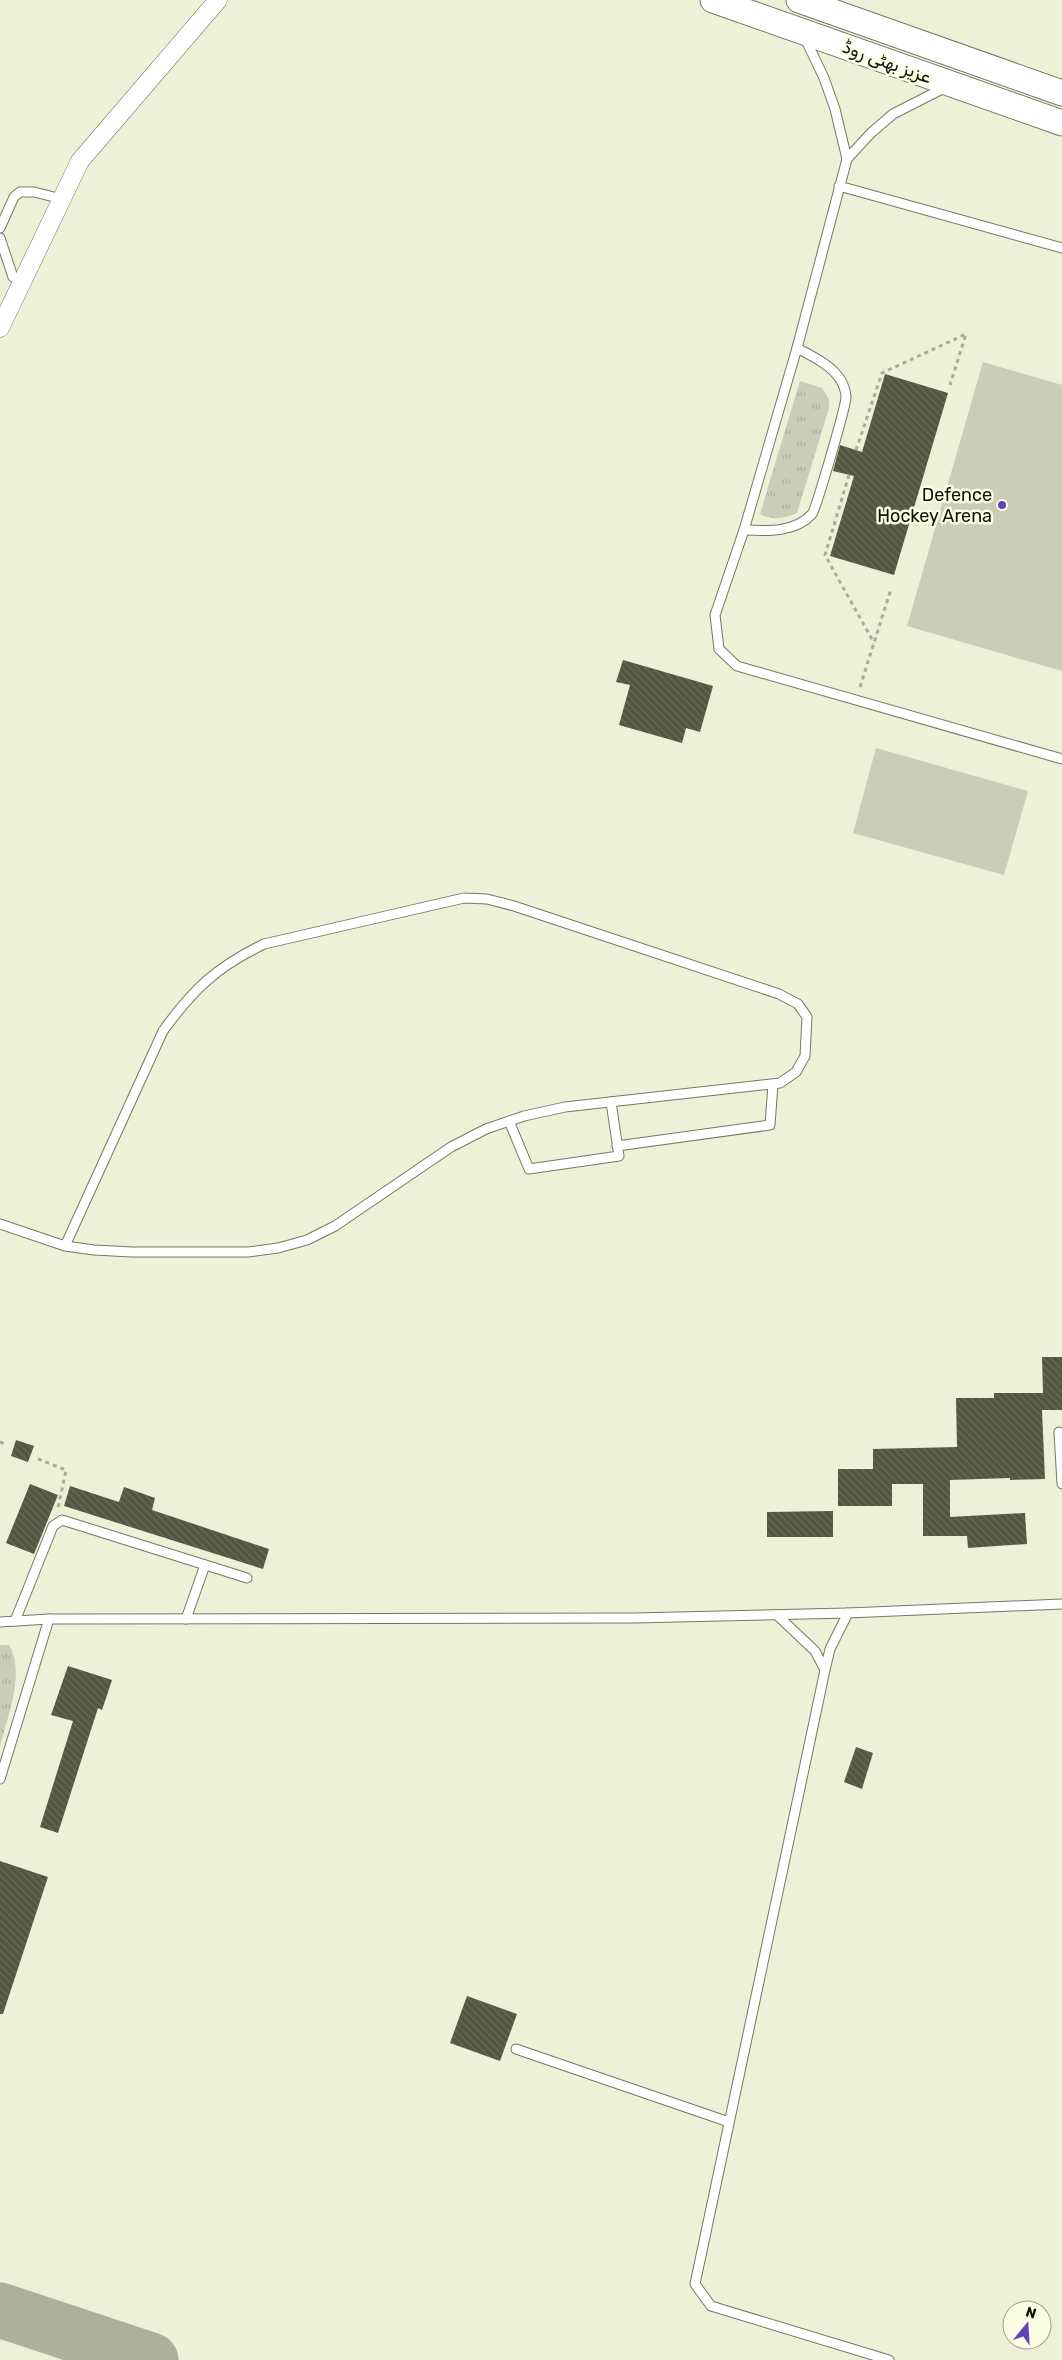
<svg xmlns="http://www.w3.org/2000/svg" width="1062" height="2360" font-family="Rubik,Vazirmatn,sans-serif">
	<defs>
		<pattern id="grass-tufts" width="24" height="20" patternUnits="userSpaceOnUse" patternTransform="scale(1.25)"><rect width="24" height="20" fill="#cbcdb8"/><path d="M3 7l-1-3M5 7V3M7 7l1-3M15 17l-1-3M17 17v-4M19 17l1-3" fill="none" stroke="#adaf9d"/></pattern>
		<pattern id="building-back-hatch" width="6" height="6" patternUnits="userSpaceOnUse" patternTransform="scale(1.25)"><rect width="6" height="6" fill="#555641"/><path d="M-1 5l2 2M0 0l6 6M5-1l2 2" fill="none" stroke="#696a58"/></pattern>
	</defs>
	<rect width="100%" height="100%" fill="#eef0d7"/>
	<g fill="url(#grass-tufts)">
		<path d="M800,381L822,388L829,399V408L797,513C786,518 772,521 760,514Z"/>
		<path d="M0,1645H9C26,1673 7,1717 0,1747Z"/>
	</g>
	<g fill="#cbcdb8">
		<path d="M983,362L1062,385V671L907,626Z"/>
		<path d="M876,748L1028,791L1004,875L853,833Z"/>
	</g>
	<g fill="none" stroke-linecap="round" stroke-linejoin="round">
		<path stroke="#aeb09c" stroke-width="55" d="M0,2310L151,2360"/>
	</g>
	<g fill="url(#building-back-hatch)">
		<path d="M885,374L948,393L894,575L830,556L854,476L833,471L840,445L862,452Z"/>
		<path d="M623,660L713,686L700,732L686,728L682,743L619,725L630,685L616,682Z"/>
		<path d="M1042,1357H1062V1410H1042L1045,1479L1010,1480V1478L950,1480V1517L1025,1513L1027,1544L968,1548L967,1536H923V1484H892V1506H838V1469H873V1449L957,1447L956,1398H994V1393H1043Z"/>
		<path d="M16,1440L34,1446L28,1462L11,1456Z"/>
		<path d="M30,1484L58,1495L34,1554L6,1543Z"/>
		<path d="M70,1486L119,1502L124,1487L155,1498L152,1510L269,1549L263,1569L64,1506Z"/>
		<path d="M833,1511V1537H767V1512Z"/>
		<path d="M68,1666L112,1680L102,1710L98,1708L58,1833L40,1827L73,1721L51,1715Z"/>
		<path d="M856,1747L873,1753L862,1789L844,1782Z"/>
		<path d="M0,1861L48,1877L3,2014H0Z"/>
		<path d="M467,1996L517,2014L500,2061L450,2043Z"/>
	</g>
	<g fill="none" stroke-linecap="round" stroke-linejoin="round">
		<g stroke="#777863" stroke-width="11">
			<g id="lane">
				<path d="M804,36L824,78L835,109L847,159L871,133L893,114L946,87"/>
				<path d="M847,159L797,348L744,530L715,615L719,649L737,666L1062,759"/>
				<path d="M839,186L1062,248"/>
				<path d="M0,228L14,197L20,192H34L62,199"/>
				<path d="M0,238L13,277L22,282"/>
				<path d="M744,530C766,531 795,533 812,514C816,509 846,406 846,397C846,392 843,383 840,379C831,365 812,356 797,348"/>
				<path d="M509,1121L529,1169L619,1156L611,1102"/>
				<path d="M617,1146L770,1125L773,1084"/>
				<path d="M0,1224L65,1246L94,1250L132,1252H248L278,1248L307,1240L335,1226L451,1147L486,1129L524,1116L565,1107L780,1083L796,1072L805,1056L807,1017L798,1004L779,994L514,906L487,899L464,898L264,944C217,967 194,988 163,1031L65,1246"/>
				<path d="M1059,1432L1062,1484"/>
				<path d="M848,1613L830,1649L825,1670L695,2284L711,2306L889,2360"/>
				<path d="M777,1615L815,1651L825,1670"/>
				<path d="M186,1619L205,1565"/>
				<path d="M15,1621L53,1526L62,1520L247,1578"/>
				<path d="M0,1622L49,1619L634,1618L848,1613L1062,1604"/>
				<path d="M0,1779L49,1619"/>
				<path d="M516,2049L729,2122"/>
			</g>
		</g>
		<g stroke="#777863" stroke-width="19">
			<path id="street" d="M0,328L80,161L218,0"/>
		</g>
		<g stroke="#777863" stroke-width="27">
			<g id="secondary">
				<path d="M713,0L1062,123"/>
				<path d="M799,0L1062,93"/>
			</g>
		</g>
		<g stroke="#aaac98" stroke-width="3" stroke-dasharray="4 4" stroke-linecap="butt">
			<path d="M856,450L882,373L966,334L950,385"/>
			<path d="M849,475L825,555L874,643"/>
			<path d="M860,687L891,589"/>
			<path d="M0,1442L7,1445"/>
			<path d="M38,1459L66,1470L58,1508"/>
		</g>
		<use href="#lane" stroke="#fff" stroke-width="9"/>
		<use href="#street" stroke="#fff" stroke-width="18"/>
		<use href="#secondary" stroke="#fff" stroke-width="25"/>
	</g>
	<circle fill="#6343bb" stroke="#fbfde5" stroke-width="2" cx="1002" cy="505" r="5"/>
	<g text-anchor="middle" dominant-baseline="central" stroke-width="5" stroke-linejoin="round" paint-order="stroke">
		<g font-size="18" fill="#101108" stroke="#fbfde5">
			<text transform="translate(887 62) rotate(20)">عزیز بھٹی روڈ</text>
		</g>
		<g font-size="18" fill="#101108" stroke="#fbfde5" text-anchor="end">
			<text x="992" y="495">Defence<tspan x="992" dy="21">Hockey Arena</tspan></text>
		</g>
	</g>
	<g transform="translate(1027 2325) rotate(18)"><circle r="24" fill="#fbfde5" stroke="#9d9f8d"/>
	<path d="M0-4L9 19L0 12L-9 19Z" fill="#6343bb"/>
	<text y="-8" font-size="14" font-weight="bold" text-anchor="middle" fill="#101108">N</text>
	</g>
</svg>
